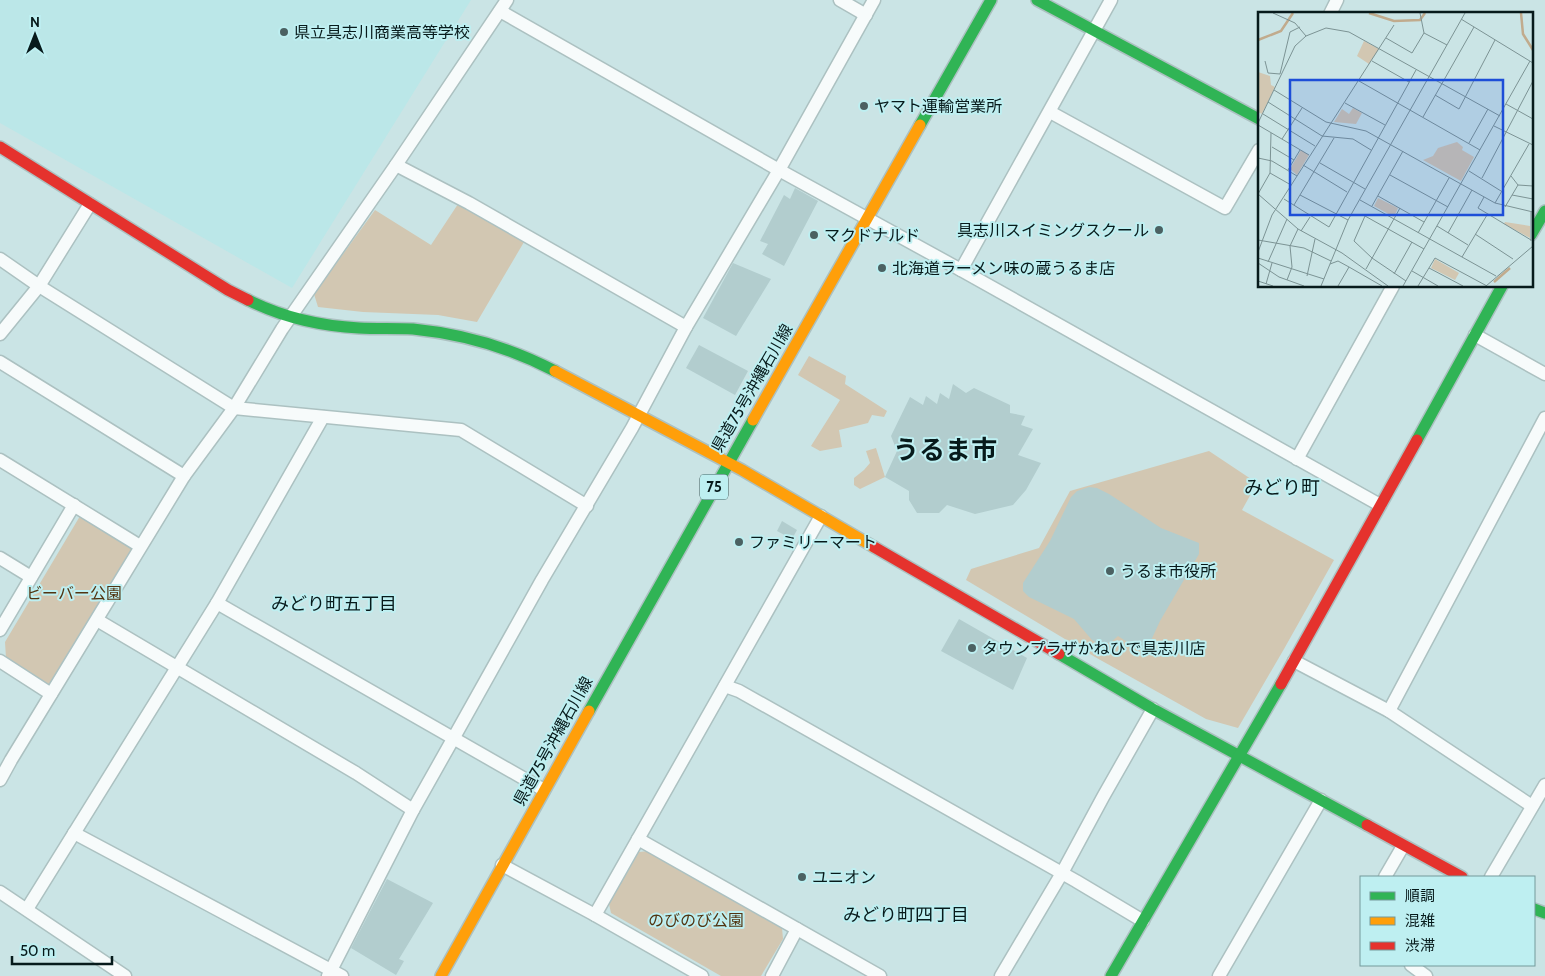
<svg xmlns="http://www.w3.org/2000/svg" width="1545" height="976" font-family="Cabin,'Noto Sans JP',sans-serif">
	<rect width="100%" height="100%" fill="#cae4e5"/>
	<path fill="#bbe7e8" d="M0,0H471L292,288L0,123Z"/>
	<g fill="#d2c7b2">
		<path d="M458,204L524,242L477,322L438,315L363,312L318,307L314,294L375,210L431,245Z"/>
		<path d="M809,356L846,376L845,384L887,411L884,417L872,415L868,423L839,430L842,447L820,451L811,446L840,400L798,375Z"/>
		<path d="M876,448L885,477L860,489L854,485V478L864,470L870,463L866,451Z"/>
		<path d="M1209,451L1257,483L1242,510L1334,560L1284,649L1238,728L1206,719L1095,657L966,580L971,569L1039,548L1070,491Z"/>
		<path d="M83,511L140,546L55,688L6,658L5,642Z"/>
		<path d="M649,851L782,928L783,939L761,976H721L611,913L609,904L639,852Z"/>
	</g>
	<g fill="#b2cdce">
		<path d="M795,188L818,201L784,266L762,254L768,244L760,241L784,195L790,199Z"/>
		<path d="M733,263L771,279L736,336L703,318Z"/>
		<path d="M699,345L748,371L735,395L686,368Z"/>
		<path d="M953,384L966,393L974,388L1010,405V413L1025,416L1021,425L1033,429L1018,455L1041,463L1026,490L1013,505L975,514L947,505L939,513H917L909,500V491L885,477L897,451L891,436L910,397L923,405L926,396L937,404L940,393L949,399Z"/>
		<path d="M1089,487L1097,488L1109,494L1161,528L1199,543V554L1160,621L1148,647L1142,649L1135,647L1118,636L1111,642L1104,644L1097,643L1092,640L1074,619L1029,597L1023,591V583L1050,541L1071,497L1077,491Z"/>
		<path d="M782,521L797,530L792,539L777,531Z"/>
		<path d="M959,619L1027,658L1013,690L941,651Z"/>
		<path d="M387,879L433,903L399,959L404,961L396,975L351,948Z"/>
	</g>
	<g fill="none" stroke-linecap="round" stroke-linejoin="round">
		<g stroke="#acc1c1" stroke-width="15">
			<g id="street">
				<path d="M840,0L866,15"/>
				<path d="M500,11L779,170L961,270L1380,505"/>
				<path d="M1330,14L1337,0"/>
				<path d="M1050,112L1225,208L1259,150"/>
				<path d="M396,165L469,203L686,327"/>
				<path d="M0,259L39,286L234,408L461,430L587,506"/>
				<path d="M961,270L1111,0"/>
				<path d="M0,334L39,286L90,204"/>
				<path d="M1475,335L1545,374"/>
				<path d="M0,362L184,476"/>
				<path d="M1297,459L1393,286"/>
				<path d="M0,460L140,546"/>
				<path d="M0,558L31,577"/>
				<path d="M217,603L544,790"/>
				<path d="M97,620L356,773L413,810"/>
				<path d="M0,630L74,505"/>
				<path d="M0,661L51,694"/>
				<path d="M1294,661L1389,711L1532,806"/>
				<path d="M725,686L739,691L1076,881L1143,921"/>
				<path d="M1389,711L1545,418"/>
				<path d="M0,780L11,760L184,476L234,408L282,329L396,165L507,0"/>
				<path d="M74,833L342,976"/>
				<path d="M638,839L880,976"/>
				<path d="M502,865L595,915L702,976"/>
				<path d="M1385,877L1403,846"/>
				<path d="M1491,877L1545,785"/>
				<path d="M0,892L125,976"/>
				<path d="M27,909L217,603L323,417"/>
				<path d="M595,915L821,516"/>
				<path d="M1411,965L1426,976"/>
				<path d="M328,976L413,810L453,739L542,580L632,428L686,327L779,170L874,0"/>
				<path d="M772,976L797,929"/>
				<path d="M1001,976L1062,873L1103,797L1153,709"/>
				<path d="M1219,976L1321,800"/>
			</g>
		</g>
		<g stroke="#acc1c1" stroke-width="14">
			<g id="fast">
				<path d="M1037,0L1259,119"/>
				<path d="M920,125L991,0"/>
				<path d="M1531,235L1545,211"/>
				<path d="M248,300C282,317 321,326 359,328C377,329 395,328 413,329C464,334 509,347 555,371"/>
				<path d="M1417,440L1502,286"/>
				<path d="M1059,654L1153,709L1367,825"/>
				<path d="M589,711L753,420"/>
				<path d="M1534,909L1545,913"/>
				<path d="M1111,976L1281,684"/>
			</g>
		</g>
		<g stroke="#acc1c1" stroke-width="14">
			<g id="slow">
				<path d="M555,371L742,470L874,547"/>
				<path d="M753,420L920,125"/>
				<path d="M441,976L589,711"/>
			</g>
		</g>
		<g stroke="#acc1c1" stroke-width="14">
			<g id="jam">
				<path d="M0,147L228,290L248,300"/>
				<path d="M874,547L1059,654"/>
				<path d="M1281,684L1417,440"/>
				<path d="M1367,825L1462,877"/>
			</g>
		</g>
		<use href="#street" stroke="#f7fbfb" stroke-width="12"/>
		<use href="#fast" stroke="#30b455" stroke-width="11"/>
		<use href="#slow" stroke="#ff9f0a" stroke-width="11"/>
		<use href="#jam" stroke="#e5322d" stroke-width="11"/>
	</g>
	<g fill="#4b6162" stroke="#beeff1" stroke-width="2">
		<circle cx="284" cy="32" r="5"/>
		<circle cx="864" cy="106" r="5"/>
		<circle cx="1159" cy="230" r="5"/>
		<circle cx="814" cy="235" r="5"/>
		<circle cx="882" cy="268" r="5"/>
		<circle cx="739" cy="542" r="5"/>
		<circle cx="1110" cy="571" r="5"/>
		<circle cx="972" cy="648" r="5"/>
		<circle cx="802" cy="877" r="5"/>
	</g>
	<g text-anchor="middle" dominant-baseline="central" stroke-width="4" stroke-linejoin="round" paint-order="stroke">
		<rect fill="#beeff1" stroke="#3e5a5b" stroke-width="1" x="700" y="474.5" width="28" height="25" rx="4"/>
		<g font-size="15" font-weight="bold" fill="#071a1b">
			<text x="714" y="487">75</text>
		</g>
		<g font-size="16" fill="#071a1b" stroke="#beeff1" text-anchor="start">
			<text x="294" y="32">県立具志川商業高等学校</text>
			<text x="874" y="106">ヤマト運輸営業所</text>
			<text x="1149" y="230" text-anchor="end">具志川スイミングスクール</text>
			<text x="824" y="235">マクドナルド</text>
			<text x="892" y="268">北海道ラーメン味の蔵うるま店</text>
			<text x="749" y="542">ファミリーマート</text>
			<text x="1120" y="571">うるま市役所</text>
			<text x="982" y="648">タウンプラザかねひで具志川店</text>
			<text x="812" y="877">ユニオン</text>
		</g>
		<g font-size="16" fill="#071a1b" stroke="#beeff1">
			<text transform="translate(752 388) rotate(-60)">県道75号沖縄石川線</text>
			<text transform="translate(553 741) rotate(-61)">県道75号沖縄石川線</text>
		</g>
		<g font-size="16" fill="#523411" stroke="#beeff1">
			<text x="74" y="593">ビーバー公園</text>
			<text x="696" y="920">のびのび公園</text>
		</g>
		<g font-size="18" fill="#071a1b" stroke="#beeff1">
			<text x="334" y="604">みどり町五丁目</text>
			<text x="906" y="915">みどり町四丁目</text>
		</g>
		<g font-size="19" fill="#071a1b" stroke="#beeff1">
			<text x="1282" y="487">みどり町</text>
		</g>
		<g font-size="26" font-weight="bold" fill="#071a1b" stroke="#beeff1">
			<text x="945" y="450">うるま市</text>
		</g>
	</g>
	<g transform="translate(1258 12)">
		<rect width="275" height="275" fill="#cae4e5"/>
		<path d="M106,29L121,37L111,52L99,44ZM0,57V60L12,64L13,73L17,75L4,102L0,100ZM95,96L104,101L98,112L76,110L84,97L91,102ZM199,130L205,135L204,138L216,145L203,169L165,148L175,144L180,136ZM43,138L51,143L39,163L32,157ZM120,186L140,196L136,205L116,194ZM247,210L272,214V226L246,212ZM177,247L201,261L197,268L173,256Z" fill="#d2c7b2"/>
		<path fill="none" stroke="#c1ab8d" stroke-width="2.5" d="M111,1L136,9L162,8L167,1M263,1L265,22L275,38M0,28L23,19L35,1M236,270L252,256"/>
		<path fill="none" stroke="#7c9394" stroke-width="1" d="M15,1L37,11L48,24M203,7L275,51M166,21L189,33M128,26L154,41L166,21L162,1M7,49L10,61L22,62M114,49L151,70M22,62L32,20L42,15M101,69L222,138M16,78L68,110L108,119L237,191L275,200M177,83L201,97L237,28M10,90L64,124L95,127L113,138M87,91L127,113M248,92L275,107M5,102L57,134M165,105L216,15M0,111L37,34L48,24L68,16L91,20L242,104M0,113L51,143M236,114L275,133M24,127L44,96M211,131L230,97M14,135L36,148M0,146L14,149L39,164M62,151L107,177M45,153L89,180M30,158L42,138M211,159L243,179M12,161L33,173M132,163L190,195M253,164L260,173L275,174M224,166L275,69M0,182L12,161L13,121M0,182L40,217L84,241L130,274M42,183L90,208M254,183L275,187M120,184L166,210M226,185L220,196L273,228M26,187L71,215L158,58M102,188L238,264M237,191L271,132M36,193L76,126M114,194L145,139M247,195L260,173M273,200V229M179,214L210,233M43,219L52,205M160,221L191,166M190,221L214,178M217,222L255,247M0,228L46,236L73,249M0,240L14,203L136,13M204,245L229,203M0,246L66,267M10,250L29,207M0,251L21,265L46,274M72,252L80,249L91,255M171,256L205,274M108,257L142,196M154,259L180,274M136,262L154,230M49,264L57,227M29,268L34,255L32,234L40,217M0,269L15,274M148,269L114,246L96,229L107,204L166,237M8,272L14,251M63,274L90,208L207,1M80,274L91,255L124,274M145,274L272,49M160,274L177,246L229,274M228,274L275,234"/>
		<path fill="#1d4ed8" fill-opacity="0.15" stroke="#1d4ed8" stroke-width="2.5" d="M32,68H245V203H32Z"/>
		<rect width="275" height="275" fill="none" stroke="#071a1b" stroke-width="2.5"/>
	</g>
	<rect x="1360" y="876" width="175" height="90" fill="#beeff1" stroke="#759a9b"/>
	<rect x="1370" y="892" width="25" height="8" fill="#30b455" stroke="#759a9b"/>
	<text x="1405" y="901" font-size="15" fill="#071a1b">順調</text>
	<rect x="1370" y="917" width="25" height="8" fill="#ff9f0a" stroke="#759a9b"/>
	<text x="1405" y="926" font-size="15" fill="#071a1b">混雑</text>
	<rect x="1370" y="942" width="25" height="8" fill="#e5322d" stroke="#759a9b"/>
	<text x="1405" y="951" font-size="15" fill="#071a1b">渋滞</text>
	<g transform="translate(35 35)" stroke="#beeff1" stroke-width="4" paint-order="stroke">
	<path d="M0-4L9 19L0 12L-9 19Z" fill="#071a1b"/>
	<text y="-8" font-size="14" font-weight="bold" text-anchor="middle" fill="#071a1b">N</text>
	</g>
	<path d="M12 956v8h100v-8" fill="none" stroke="#071a1b" stroke-width="2.5"/>
	<text x="20" y="956" font-size="15" fill="#071a1b" stroke="#beeff1" stroke-width="4" paint-order="stroke">50 m</text>
</svg>
